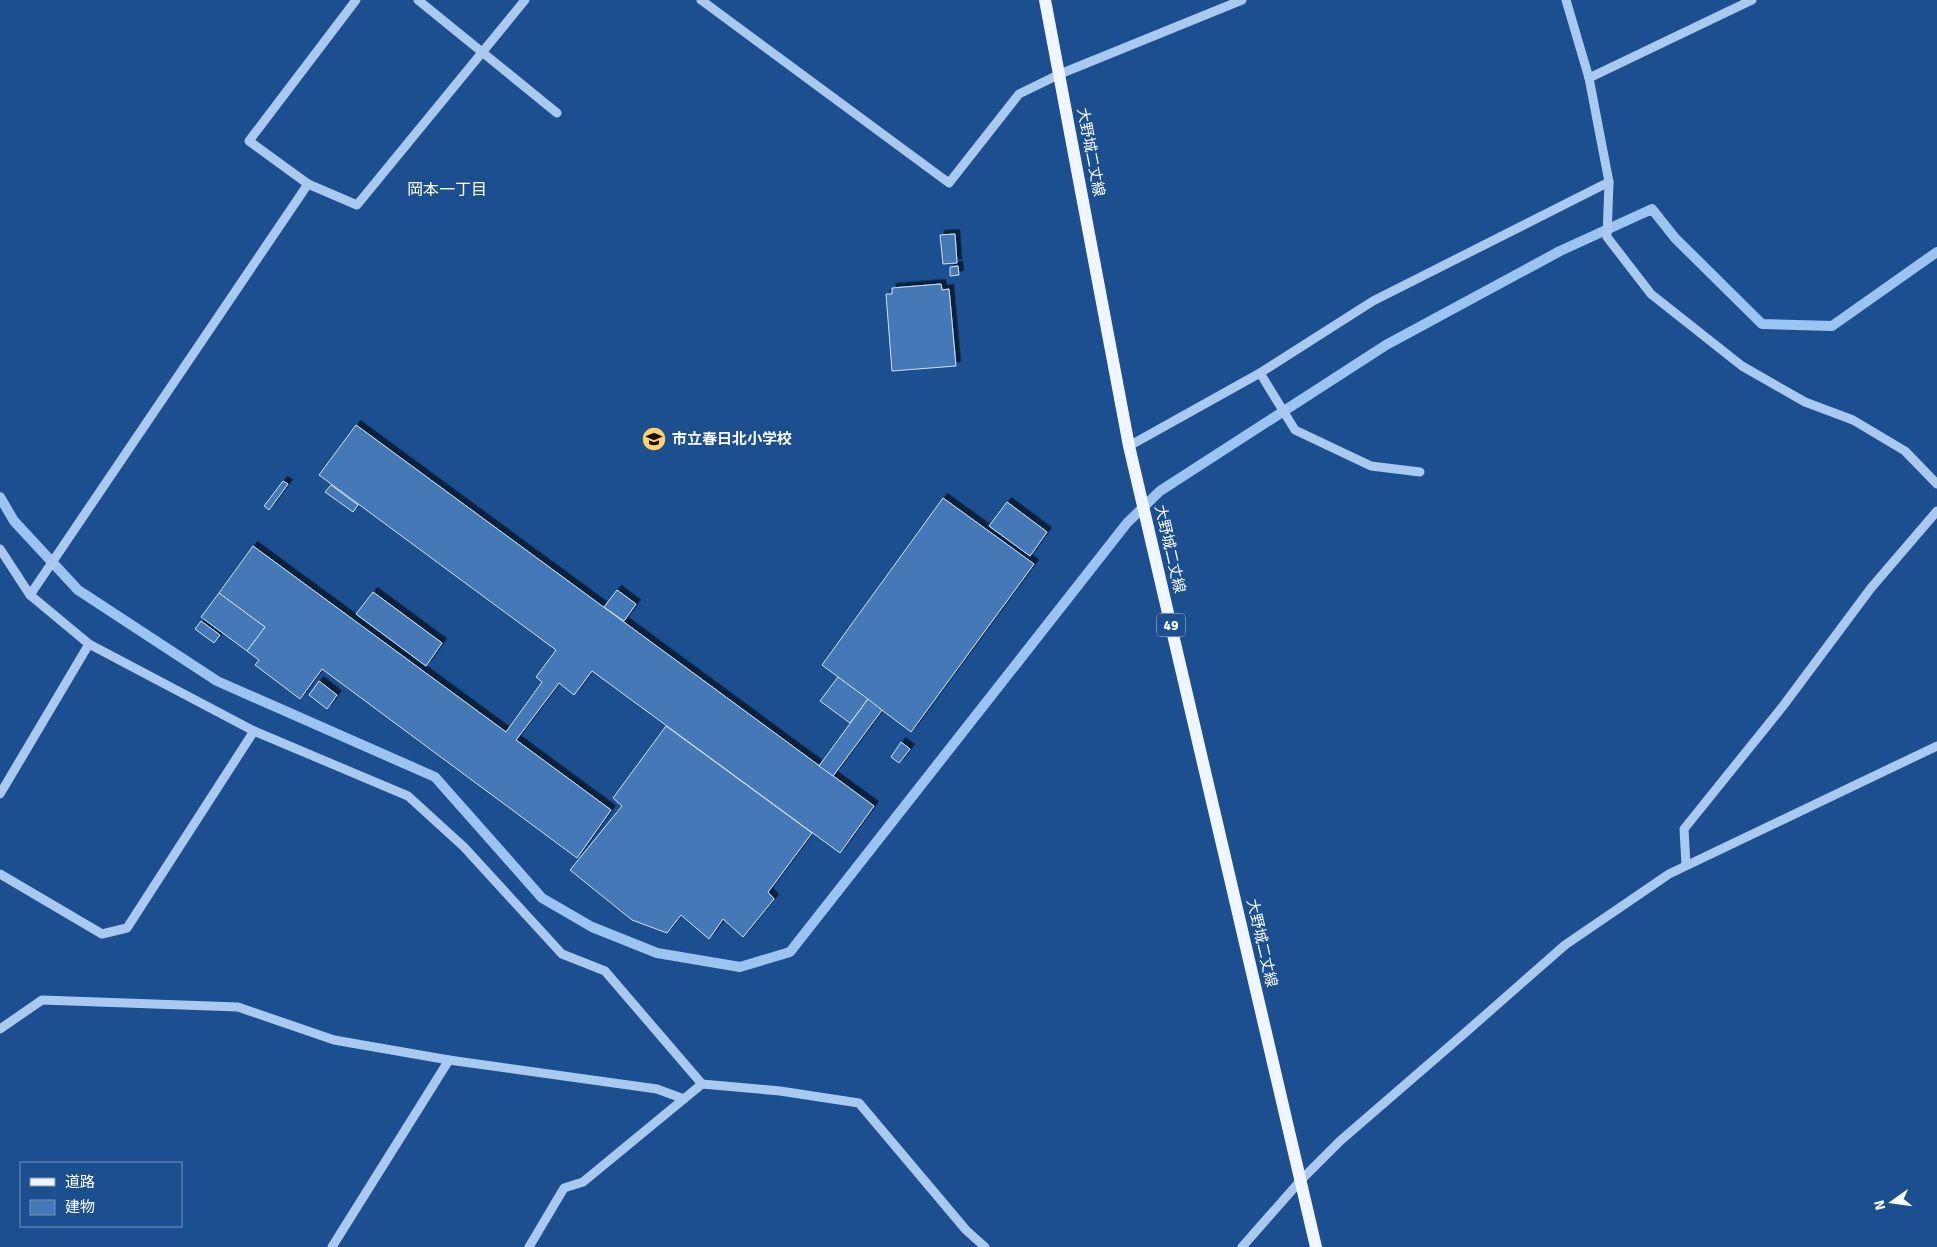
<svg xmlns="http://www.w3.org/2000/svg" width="1937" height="1247" font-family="Signika,'Noto Sans JP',sans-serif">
	<defs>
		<filter id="shadow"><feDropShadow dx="4.5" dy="-4.5" stdDeviation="0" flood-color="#0009"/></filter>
	</defs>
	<rect width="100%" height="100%" fill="#1b4f8f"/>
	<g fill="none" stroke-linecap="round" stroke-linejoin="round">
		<path stroke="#9cc4f0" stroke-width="10" d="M0,497L14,521L78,590L217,681L435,777L542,898L592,927L657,953L740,967L790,952L1127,523L1160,491L1386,345L1560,251L1652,209L1675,238L1762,324L1832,326L1937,252"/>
	</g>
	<g fill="#4478b7" stroke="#cfe3fa" filter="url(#shadow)">
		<path d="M955,234L957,263L943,264L940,235Z"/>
		<path d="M958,266L959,275L950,276V267Z"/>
		<path d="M941,284L942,290L949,289L956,366L892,371L886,294H892V288Z"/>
		<path d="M356,425L874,806L840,853L592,671L574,695L559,683L516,740L611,810L577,858L322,669L300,699L255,665L259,660L247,651L265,627L219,593L253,546L506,732L542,682L536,677L556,650L319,475Z"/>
		<path d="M283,481L288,484L269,510L264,506Z"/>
		<path d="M331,485L358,505L353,512L325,492Z"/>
		<path d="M943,498L1034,564L911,732L822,665Z"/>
		<path d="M1007,502L1047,532L1030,556L989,526Z"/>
		<path d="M617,590L636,604L624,621L604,607Z"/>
		<path d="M373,592L442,643L426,666L356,614Z"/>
		<path d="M219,593L265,627L247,651L201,617Z"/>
		<path d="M201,621L220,635L214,643L195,629Z"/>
		<path d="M838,677L868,699L850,723L820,701Z"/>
		<path d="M319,681L337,695L327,709L309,695Z"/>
		<path d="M868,699L882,710L833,776L819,766Z"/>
		<path d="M666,726L812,833L768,892L774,899L743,937L723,919L709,939L681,915L667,933L632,920L570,870L622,806L613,798Z"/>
		<path d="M901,742L910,749L899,763L891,757Z"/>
	</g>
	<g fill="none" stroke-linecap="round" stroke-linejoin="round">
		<g stroke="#a9c9ee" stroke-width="9">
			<path d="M418,0L557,113"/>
			<path d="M701,0L949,183L1019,94L1060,74L1242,0"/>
			<path d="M1566,0L1589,78L1609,182L1607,237L1651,294L1742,366L1805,402L1853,420L1905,451L1937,484"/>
			<path d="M1589,78L1752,0"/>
			<path d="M308,184L357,205L525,0"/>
			<path d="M1260,373L1295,430L1371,466L1420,472"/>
			<path d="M1129,446L1260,373L1373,301L1609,182"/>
			<path d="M0,549L30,595L89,644L254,731L408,796L464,847L562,954L605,971L702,1084L780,1091L859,1103L966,1230L985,1247"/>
			<path d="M30,595L308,184L249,141L356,0"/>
			<path d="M0,794L89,644"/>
			<path d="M1686,865L1684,829L1783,706L1871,588L1937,511"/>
			<path d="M0,874L102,934L127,928L254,731"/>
			<path d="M0,1029L42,1000L238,1007L334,1040L449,1060L657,1089L684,1099"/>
			<path d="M332,1247L449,1060"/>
			<path d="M529,1247L564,1188L583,1182L702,1084"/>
			<path d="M1242,1247L1301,1180L1340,1141L1466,1032L1565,945L1669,874L1937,746"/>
		</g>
		<path stroke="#f0f6ff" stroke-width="12" d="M1045,0L1129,446L1316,1247"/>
	</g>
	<defs>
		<g id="school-disc" transform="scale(1.25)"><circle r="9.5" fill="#ffd166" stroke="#1b4f8f"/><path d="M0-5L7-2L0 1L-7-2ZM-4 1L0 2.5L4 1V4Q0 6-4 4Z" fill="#111"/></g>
	</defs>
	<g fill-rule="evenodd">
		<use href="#school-disc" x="654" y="439"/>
	</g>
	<g text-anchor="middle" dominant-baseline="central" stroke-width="5" stroke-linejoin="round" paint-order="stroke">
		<rect fill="#1b4f8f" stroke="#bbcadd" stroke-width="1" x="1157" y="613.5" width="28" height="23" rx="4"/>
		<g font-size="14" font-weight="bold" fill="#fff">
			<text x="1171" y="625">49</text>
		</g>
		<g font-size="15" fill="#fff" stroke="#1b4f8f">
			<text transform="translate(1091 152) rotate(79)">大野城二丈線</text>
			<text transform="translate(1170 549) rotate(77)">大野城二丈線</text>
			<text transform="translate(1262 943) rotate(77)">大野城二丈線</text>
		</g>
		<g font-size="15" font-weight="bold" fill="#fff" stroke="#1b4f8f" text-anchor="start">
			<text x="672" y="439">市立春日北小学校</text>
		</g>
		<g font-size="16" fill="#fff" stroke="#1b4f8f">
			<text x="447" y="190">岡本一丁目</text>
		</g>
	</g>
	<rect x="20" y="1162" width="162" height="65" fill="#1b4f8f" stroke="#7695bc"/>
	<rect x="30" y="1178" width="25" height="8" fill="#f0f6ff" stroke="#7695bc"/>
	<text x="65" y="1187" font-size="15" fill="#ffffff">道路</text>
	<rect x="30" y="1200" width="25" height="15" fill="#4478b7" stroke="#7695bc"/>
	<text x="65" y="1212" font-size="15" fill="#ffffff">建物</text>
	<g transform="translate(1892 1202) rotate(256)" stroke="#1b4f8f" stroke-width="4" paint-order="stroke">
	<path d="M0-4L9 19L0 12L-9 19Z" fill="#ffffff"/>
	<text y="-8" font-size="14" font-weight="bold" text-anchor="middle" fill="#ffffff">N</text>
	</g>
</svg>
